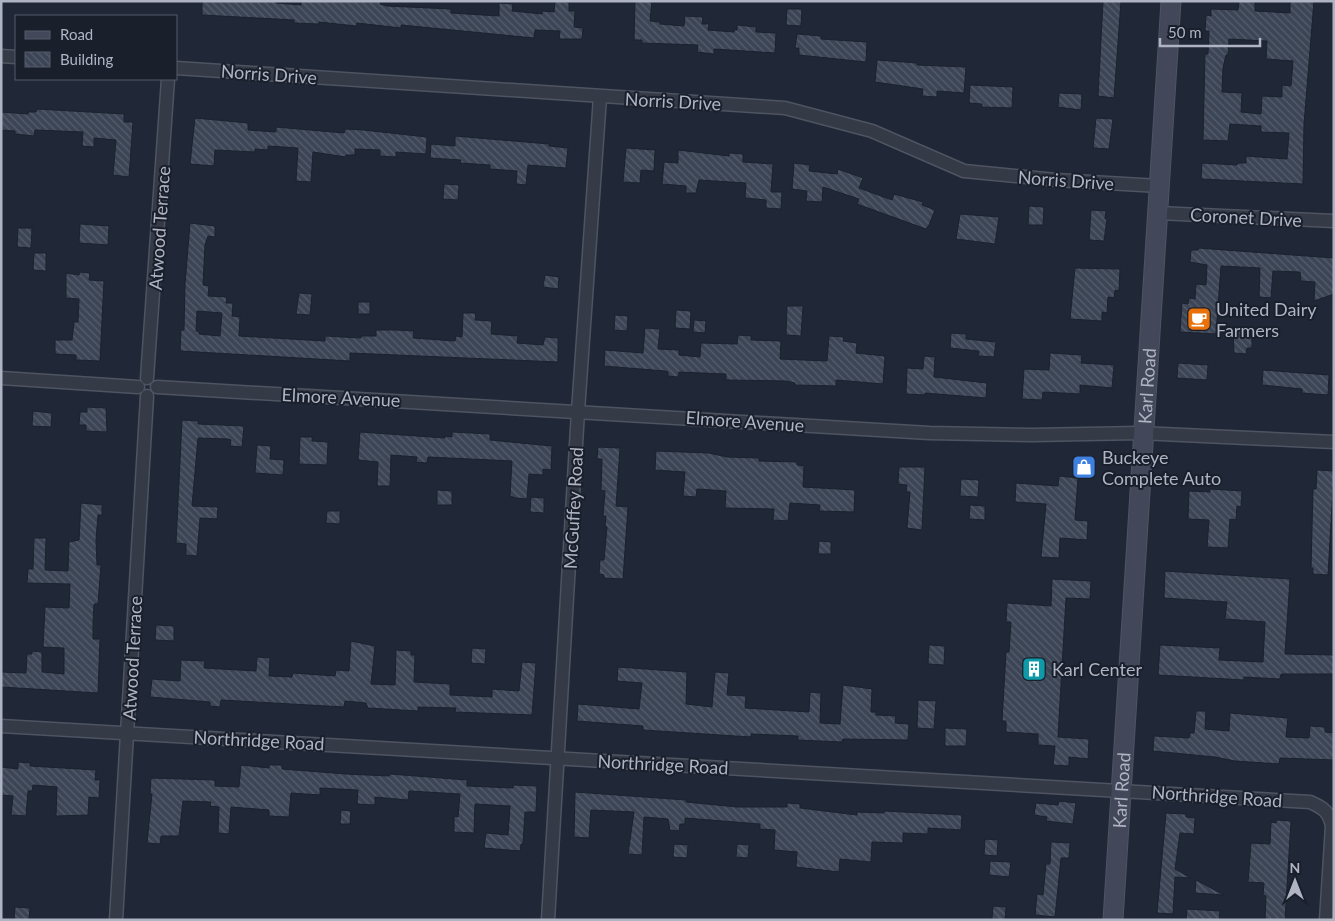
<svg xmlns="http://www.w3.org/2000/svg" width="1335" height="921" font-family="Lato,sans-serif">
	<defs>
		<pattern id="building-back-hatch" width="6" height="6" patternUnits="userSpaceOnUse" patternTransform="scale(1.25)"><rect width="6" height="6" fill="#3c4556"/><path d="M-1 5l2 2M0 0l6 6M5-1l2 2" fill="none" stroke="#565d6d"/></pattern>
	</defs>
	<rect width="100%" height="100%" fill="#202736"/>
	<g fill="url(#building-back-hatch)" stroke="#1b212d" fill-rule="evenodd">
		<path d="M202,1H277L276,3L301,5V1H381L380,4L387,6L451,9V13L499,16V3L513,4L512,11L542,14V11L554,12L555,1L569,2V11H575L574,27L583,28L582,39H559L560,31L535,30L534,38L401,25V28L357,23L356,26L319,22V24L294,23V20L202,15Z"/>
		<path d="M635,1H652L650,21L660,22V24L684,26L685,16L703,17L702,24H709L708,30L734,32V30H737V25L756,27V32L776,33L775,53L714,49V54L697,52L698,45L642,43V40H634Z"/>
		<path d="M1103,1H1121L1114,98L1098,96Z"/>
		<path d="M1239,1H1255V11L1290,13V1H1314L1304,124L1303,184L1201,179L1202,163L1237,165L1238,163H1246V156L1287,159L1289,133L1261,132V126L1230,124L1228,141L1203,140L1205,54H1208L1209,31H1205L1206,15L1211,16V9L1238,10ZM1229,39L1267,41L1266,59L1293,61L1291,86L1282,85V97L1262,96L1261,114L1241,112L1242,93L1222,92L1223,68L1226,55H1228Z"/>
		<path d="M787,9H802L801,26L786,25Z"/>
		<path d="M797,34L821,36V39L867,42L866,62L799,55V48H795Z"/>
		<path d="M877,60L917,63V65L966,67L964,93L937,91V97L922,96L923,89L875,82Z"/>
		<path d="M970,85L1013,87L1012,108L982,107V104L969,103Z"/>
		<path d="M1059,93L1082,94L1081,110L1058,107Z"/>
		<path d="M37,109L124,114V122H133L129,177L113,175L116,140L94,138V147L82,146L83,132L35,130L34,136L15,134V131L1,130V112L28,114V112H36Z"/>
		<path d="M195,118L248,123V130L276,132V127L344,133L345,129L363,130L427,137L426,154L396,152V157L380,156V150L355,149V155H346V157L313,152L311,182L296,181L298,148L268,146V150L255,149V152L215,150L214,166L190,164Z"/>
		<path d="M1096,118L1113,119L1109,149L1093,148Z"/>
		<path d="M455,136L549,144V146L568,148L566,168L528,165L526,185L516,184L517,171L490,169V165L460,163L461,160L430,158L431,144L455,146Z"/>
		<path d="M626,148L655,150L654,171L641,170L640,183L623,182Z"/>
		<path d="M678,150L729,156V153L743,154V162L773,164L771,192H782L781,209L766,208V200L745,198L746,183L699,180L696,193H686V186L662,184L664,162L678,163Z"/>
		<path d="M794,163L810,165L809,171L837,174L838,169L863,178L859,188L892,200L894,194L923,202L922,205L935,210L929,225L926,229L857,204L859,199L823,187L822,202L806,201L807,191L792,189Z"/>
		<path d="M444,184L459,185L458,200L443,199Z"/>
		<path d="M1029,206L1044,207L1043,225H1028Z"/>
		<path d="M1091,210L1106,211L1105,219H1107L1104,241L1089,240Z"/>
		<path d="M960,214L999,217L995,244L956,239Z"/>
		<path d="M190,223L215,226V237L208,236L205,245L203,285L209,286L208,296L227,297L226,303H233L232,316L240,317L239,336L325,341V336L361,338V336H376V330H395L414,331L413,338L455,341L456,336L462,337L463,313H476L475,320L492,321L491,334L518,336L517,343L543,345L545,337L558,338V362L350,353V361L180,351L181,330H184L185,284ZM197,311L222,313L220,336L199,334V332L196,331Z"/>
		<path d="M80,224L109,226L108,245L79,243Z"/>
		<path d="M18,228H32L31,248L17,247Z"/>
		<path d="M1198,248L1334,258V294L1314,301L1315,282L1301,281L1300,272L1273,271L1271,298L1259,297L1260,268L1221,266L1216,334L1180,332L1182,303L1188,304L1189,298L1195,299L1196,284L1206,285L1207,265L1190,262L1191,250H1198Z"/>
		<path d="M34,253H46V271L33,270Z"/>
		<path d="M1075,268L1120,269L1119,291L1115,290L1114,298L1108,297L1107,313L1102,312V321L1070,319Z"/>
		<path d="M80,272L90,273L89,280L104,281L100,361L76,360V355L55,354V340H72L74,322H78L79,299L66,298V273L79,275Z"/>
		<path d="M545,275L559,277L558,289L543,287Z"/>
		<path d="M299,293L312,294L310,315L296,314Z"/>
		<rect x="358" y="302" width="12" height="12"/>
		<path d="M787,306H803L801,336L786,335Z"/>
		<path d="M676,310L691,311L690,329L675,328Z"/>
		<path d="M615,315L628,316L627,331L614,330Z"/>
		<path d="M694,320L706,321L705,333L693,332Z"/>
		<path d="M645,328L660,329L658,349L679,350V355L700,357L701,343L737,344L738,335L751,336V340L781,341L780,359L827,361L829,336L844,337L843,341L857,343L856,353L885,356L883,384L836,380V386L795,385V383L786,381L726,380V374L679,372L678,377L668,376V372L665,371L604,366L605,350L643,353Z"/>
		<path d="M1233,328L1252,329V348H1247L1246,354L1234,353Z"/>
		<path d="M951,333L966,334V339L996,342L994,357L978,356L979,351L950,348Z"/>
		<path d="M1050,353L1082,355L1081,363L1114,365L1112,388L1080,385V394L1043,392L1042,400L1022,399L1024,369L1049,370Z"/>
		<path d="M924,356L935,357L934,377L987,383L986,398L925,393V395L906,394L907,368L923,369Z"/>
		<path d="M1178,363L1208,365L1207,380L1177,378Z"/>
		<path d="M1263,370L1329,375L1328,395L1302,393V389L1262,385Z"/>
		<path d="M87,407L106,408L107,432L86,431V425H79L80,412H87Z"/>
		<path d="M33,411L52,413L51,427L32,426Z"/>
		<path d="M182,420L198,421V424L244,426L242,447L230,446L231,440L228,439L198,438L192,506L218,507L217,519L200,518L197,556L186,555V544L176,543Z"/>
		<path d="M360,432L445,438V436L452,437V432L490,434V440L552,446L551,470L543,469V475L529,474L527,499L516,498L510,496L512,461L428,457L427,463L416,462L417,457L391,455L390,486H377L378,462L358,460Z"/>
		<path d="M300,437H312V441L328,442L327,465L299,464Z"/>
		<path d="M257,445L271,446L270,459L284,460L283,475L255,473Z"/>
		<path d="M598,447L620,448L616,506L628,507L623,579L604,578V575L599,574L600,560H604L607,527H605L606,516H603L605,491L601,490L602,459H597Z"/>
		<path d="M656,451L709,453L727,457L759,458V461L797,462V465L804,466L803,487L855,490L854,512L819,511L820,505L790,503L788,521L773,520L774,509L725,508L726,491L697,489L696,497L683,496L685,472L655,470Z"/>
		<path d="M899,467H925L922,530L907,528L910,492H906L907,485L898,484Z"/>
		<path d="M1317,470L1334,471L1328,575L1313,574V568H1311L1313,489H1316Z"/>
		<path d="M1059,476L1078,478L1075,520L1088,521L1087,540L1060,538L1059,558L1041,557L1046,504L1015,502L1016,483L1058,486Z"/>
		<path d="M961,479L979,480L978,497L960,496Z"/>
		<path d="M1210,489L1242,491L1241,507L1237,506L1236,520L1230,519L1228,548L1207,547L1209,520L1188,519L1189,491L1210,492Z"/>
		<path d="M437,490L452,491V505H437Z"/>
		<path d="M531,497L544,498V513L530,512Z"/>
		<path d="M81,503L102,505V515H98L96,540L97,565H101L98,604H94L93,624V639H100L98,693L1,687V672L26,673L27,654H32V651L42,652V672L64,674V648L43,647L45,607L69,608L70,584L27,583L28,569H33L34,538H46L45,570L68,571L69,542L79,540Z"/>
		<path d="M970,505L985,506V520L969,519Z"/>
		<path d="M327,511H340V524L326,523Z"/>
		<path d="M819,541L831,542V554H818Z"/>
		<path d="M1165,571L1290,579L1285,654L1334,655V674H1281L1280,679L1244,677V680L1158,675L1160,645L1220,648L1219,660L1263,662L1265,622L1225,619L1227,602L1164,598Z"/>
		<path d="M1052,579L1091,581L1090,599L1066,598L1058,737L1089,739L1088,759L1069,757V766L1053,765L1055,746L1038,745V734L1006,732V721H1002L1006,652H1009L1011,622H1006L1007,603L1051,606Z"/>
		<path d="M156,625L174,626V641L155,640Z"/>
		<path d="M351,641L375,646L371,684L395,685L396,650L411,651V655H415L414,682L450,684V695L492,697V689L519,691L522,662L536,663L532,715L455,712L456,708L418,707V711L368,708L366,703L345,701L344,707L221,700L220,707L210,706V702L150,697L152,679L180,681L181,660L205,661L204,668L256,671L257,657L270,658L269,676L292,677L293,673L335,676L336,670L349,671Z"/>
		<path d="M929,645L945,646L944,665L928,664Z"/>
		<path d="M472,648L486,649L485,664L471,663Z"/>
		<path d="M618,667L687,672L686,704L712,707L715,672L729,673L727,695L746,696L745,708L809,712L810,692L821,693L820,723L840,724L843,685L872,689L871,712H876V715L896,716L895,723L909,724L908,740L843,739L842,742L798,740V736L751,734V737L643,730V726L577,721L578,704L639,709L642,683L617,681Z"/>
		<path d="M918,700L936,701L934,729L917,728Z"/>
		<path d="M1196,711H1206L1205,729L1229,731L1230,713L1288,718L1286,737L1309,738L1310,726L1325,727V732L1334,733V760L1280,758L1279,764L1235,761L1215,757L1153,751L1154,736L1189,738L1190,733H1194Z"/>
		<path d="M945,728L967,729L966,746H945Z"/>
		<path d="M18,762L30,763V766L96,770L95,780H100L99,798L89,797L88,815L56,816L57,787L33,785L32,791H28L26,816L11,815L13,796L1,795V767L18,769Z"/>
		<path d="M241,765L269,768V765H282V769L346,774L389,776L390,774L467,780V786L513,788V785L537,786L536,812H525L523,844H521L520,851L484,848L486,833L508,835L510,806L475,804L474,833L454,832V816L458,817L460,794L409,791L408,800L375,797V805L357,804L358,790L320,788V795L291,793L289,817L269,816V810L231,807L229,834L218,833L219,807L210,806L211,802L183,801L179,836H161L160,844L147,843L152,794H150L151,778L215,780V786L239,787Z"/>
		<path d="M575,792L686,800V802L737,807H787V803L800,804V808L857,815V812L884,813V811L962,815L961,830L928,828V834L903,833V843L872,842L871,862L840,859L839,872L796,867L797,852L774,850L775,830L760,829V824L685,818V824H680L679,831L670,830L668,819L644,817L642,855L628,854L634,812L591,810L589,838L574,837Z"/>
		<path d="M1059,801L1076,803L1073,824L1046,821L1047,817L1034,815L1036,803L1058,805Z"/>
		<path d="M341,810L351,811L350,824H340Z"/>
		<path d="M1166,813L1186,814V817L1195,818L1194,834L1180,833L1175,869L1191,878L1175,877L1173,914L1157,913Z"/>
		<path d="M1276,820L1291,821L1285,920H1265L1266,896L1263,895L1264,883L1248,882L1251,843L1270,844L1271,822L1276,823Z"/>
		<path d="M985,839L998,840L997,856L984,855Z"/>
		<path d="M1051,842L1070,843L1069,858H1061L1055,917L1035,915L1037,894L1043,895L1046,864H1050Z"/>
		<path d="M674,844L688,845L687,858L673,857Z"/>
		<path d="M737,844L749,845L748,858L736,857Z"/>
		<path d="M990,861L1011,862L1009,877L989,875Z"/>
		<path d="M1196,880L1224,895L1195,893Z"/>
		<path d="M993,906L1006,907L1005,920L992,919Z"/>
		<path d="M15,907L30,908L29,920H14Z"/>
		<path d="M1187,909L1220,911L1219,920H1186Z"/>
	</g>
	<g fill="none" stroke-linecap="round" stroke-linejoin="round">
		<g stroke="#4e5461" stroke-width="15">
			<g id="street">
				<path d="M1,56L16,57"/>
				<path d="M176,68L785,108L872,131L964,171L1056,180L1159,186"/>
				<path d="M1158,213L1334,221"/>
				<path d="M1,378L138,387"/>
				<path d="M147,378L168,79"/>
				<path d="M157,387L929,433L1032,435L1140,433L1334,442"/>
				<path d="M1,726L1310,802C1324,808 1329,812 1332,826L1326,920"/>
				<path d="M116,920L147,396"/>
				<path d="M548,920L578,411L600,97"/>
			</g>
		</g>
		<g stroke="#4e5461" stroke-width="21">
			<g id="secondary">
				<path id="s1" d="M1113,920L1171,1"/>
			</g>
		</g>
		<use href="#street" stroke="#343a46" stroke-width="12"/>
		<use href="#secondary" stroke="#424859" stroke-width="19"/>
	</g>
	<defs>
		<g id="cafe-square" transform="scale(1.25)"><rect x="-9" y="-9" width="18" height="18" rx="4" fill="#e8710a" stroke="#191f2b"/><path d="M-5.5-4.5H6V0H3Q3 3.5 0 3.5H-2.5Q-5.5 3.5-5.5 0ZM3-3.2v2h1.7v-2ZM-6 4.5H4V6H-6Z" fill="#fff"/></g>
		<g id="shop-square" transform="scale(1.25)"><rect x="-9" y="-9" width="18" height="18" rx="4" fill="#3f7fe0" stroke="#191f2b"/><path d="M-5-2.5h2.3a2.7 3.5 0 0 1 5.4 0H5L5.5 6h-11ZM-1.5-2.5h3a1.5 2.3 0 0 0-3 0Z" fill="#fff"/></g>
		<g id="building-square" transform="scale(1.25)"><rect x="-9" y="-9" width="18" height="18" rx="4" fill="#0f9aa8" stroke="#191f2b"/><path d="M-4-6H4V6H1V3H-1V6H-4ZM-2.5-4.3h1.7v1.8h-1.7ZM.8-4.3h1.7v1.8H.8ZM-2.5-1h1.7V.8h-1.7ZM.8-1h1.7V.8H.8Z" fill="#fff"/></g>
	</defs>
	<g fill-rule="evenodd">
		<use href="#cafe-square" x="1199" y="319"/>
		<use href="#shop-square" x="1084" y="467"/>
		<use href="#building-square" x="1034" y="669"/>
	</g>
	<g text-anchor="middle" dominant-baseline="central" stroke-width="4" stroke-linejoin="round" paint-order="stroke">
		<g font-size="18" fill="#aeb4c3" stroke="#191f2b">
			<text transform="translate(269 74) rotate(4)">Norris Drive</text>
			<text transform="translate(673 101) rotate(3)">Norris Drive</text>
			<text transform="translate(1066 180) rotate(4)">Norris Drive</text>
			<text transform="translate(1246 217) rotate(3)">Coronet Drive</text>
			<text transform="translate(159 228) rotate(-86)">Atwood Terrace</text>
			<text stroke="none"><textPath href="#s1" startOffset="535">Karl Road</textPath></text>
			<text transform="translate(341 397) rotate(3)">Elmore Avenue</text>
			<text transform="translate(745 421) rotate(4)">Elmore Avenue</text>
			<text transform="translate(573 508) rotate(-87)">McGuffey Road</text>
			<text transform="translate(132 658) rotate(-87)">Atwood Terrace</text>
			<text transform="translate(259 740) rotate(3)">Northridge Road</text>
			<text transform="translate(663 764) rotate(3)">Northridge Road</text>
			<text stroke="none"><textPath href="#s1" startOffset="130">Karl Road</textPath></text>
			<text transform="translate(1217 796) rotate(4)">Northridge Road</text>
		</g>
		<g font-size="18" fill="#aeb4c3" stroke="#191f2b" text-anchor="start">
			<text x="1216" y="309">United Dairy<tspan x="1216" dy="21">Farmers</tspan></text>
			<text x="1102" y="457">Buckeye<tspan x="1102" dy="21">Complete Auto</tspan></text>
			<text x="1052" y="669">Karl Center</text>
		</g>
	</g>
	<rect width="1335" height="921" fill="none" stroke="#aeb4c3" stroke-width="5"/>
	<rect x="15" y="15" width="162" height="65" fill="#191f2b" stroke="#555b68"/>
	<rect x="25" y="31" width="25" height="8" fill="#424859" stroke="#555b68"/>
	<text x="60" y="40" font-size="15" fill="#aeb4c3">Road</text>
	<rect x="25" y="52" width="25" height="15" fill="url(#building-back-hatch)" stroke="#555b68"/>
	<text x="60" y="65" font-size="15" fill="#aeb4c3">Building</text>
	<g transform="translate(1295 881)" stroke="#191f2b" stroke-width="4" paint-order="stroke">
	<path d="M0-4L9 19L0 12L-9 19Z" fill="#aeb4c3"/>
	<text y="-8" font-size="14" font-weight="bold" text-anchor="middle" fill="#aeb4c3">N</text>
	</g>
	<path d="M1160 38v8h100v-8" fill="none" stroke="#aeb4c3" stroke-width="2.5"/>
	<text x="1168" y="38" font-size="15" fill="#aeb4c3" stroke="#191f2b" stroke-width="4" paint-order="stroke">50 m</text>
</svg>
